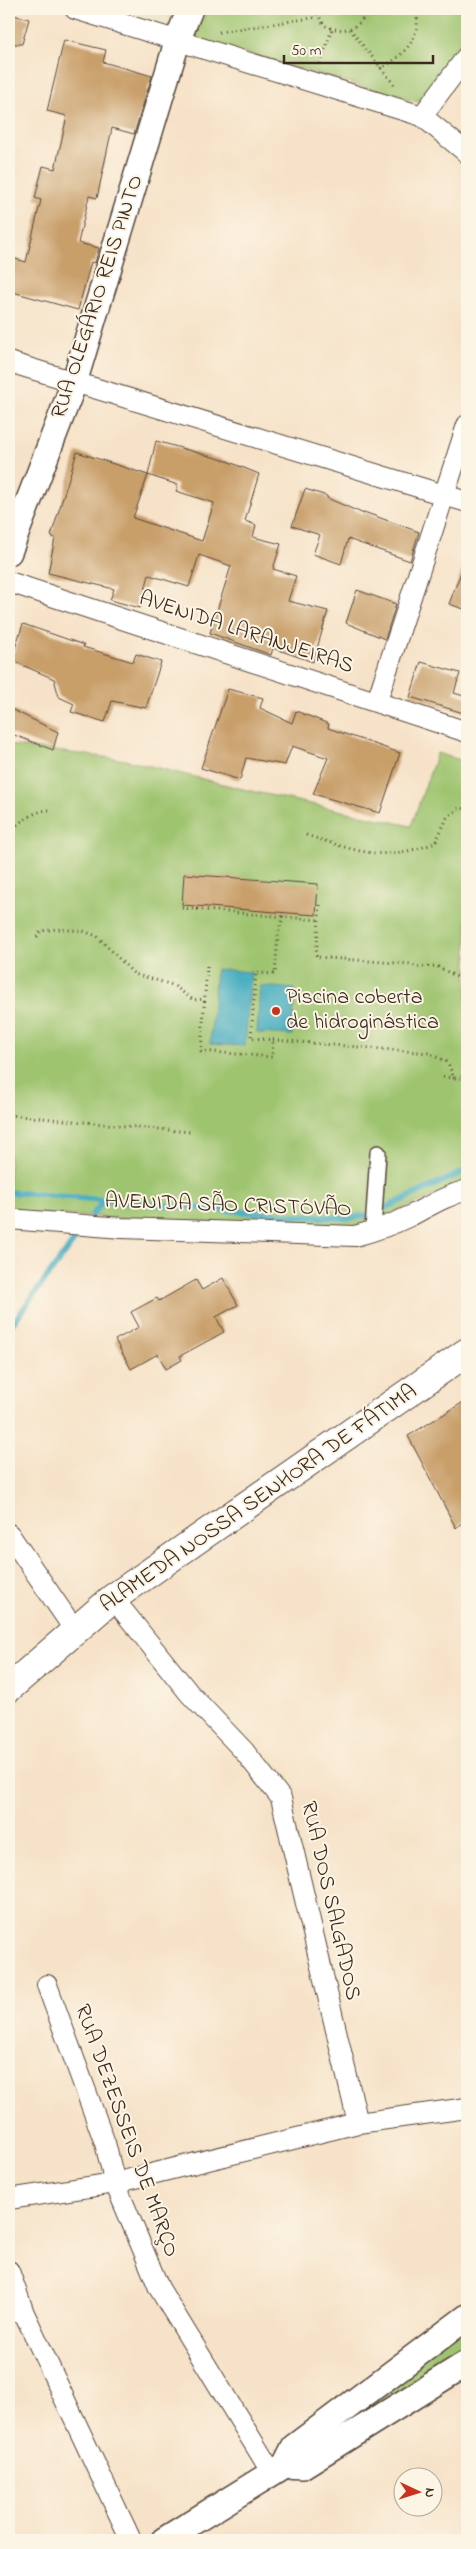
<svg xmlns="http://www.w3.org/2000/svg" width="476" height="2549" font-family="'Indie Flower',sans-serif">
	<rect width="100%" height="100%" fill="#fcf5e5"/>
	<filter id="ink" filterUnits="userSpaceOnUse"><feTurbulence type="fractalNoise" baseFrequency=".02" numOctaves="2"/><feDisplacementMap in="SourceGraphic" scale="10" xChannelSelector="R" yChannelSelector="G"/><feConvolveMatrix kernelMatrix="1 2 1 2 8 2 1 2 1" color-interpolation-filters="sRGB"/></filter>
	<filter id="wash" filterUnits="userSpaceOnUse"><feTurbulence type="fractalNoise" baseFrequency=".0096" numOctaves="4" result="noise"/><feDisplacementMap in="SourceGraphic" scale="20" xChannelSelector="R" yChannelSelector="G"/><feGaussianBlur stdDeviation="1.12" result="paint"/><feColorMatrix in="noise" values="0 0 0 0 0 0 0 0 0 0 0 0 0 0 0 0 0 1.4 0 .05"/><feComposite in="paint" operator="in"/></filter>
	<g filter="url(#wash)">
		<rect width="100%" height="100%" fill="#f6e2c8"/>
		<path fill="#e1dcba" d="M92,9H181L170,33Z"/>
		<g fill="#9fc46f" stroke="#6d7746">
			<path d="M208,9H467V35L424,104L193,38Z"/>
			<path d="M9,745L126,760L251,791L411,826L437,753L467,762V1182L364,1225L343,1228H289L9,1212Z"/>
			<path d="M467,2323V2355L303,2460L297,2449Z"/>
		</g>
		<g fill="#41aac0" stroke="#3e6a6f">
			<path d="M216,969L251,972L245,1046L210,1044Z"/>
			<path d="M260,986L295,989L292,1035L257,1033Z"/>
		</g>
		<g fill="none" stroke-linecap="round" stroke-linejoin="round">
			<g stroke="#41aac0" stroke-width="6">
				<path d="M9,1192L295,1216L351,1218L372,1214L467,1170"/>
				<path d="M92,1215L104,1201"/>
				<path d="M9,1328L74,1241"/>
			</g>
		</g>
		<g id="blocks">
			<g fill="#c89e69">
				<path d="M9,14L29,19L22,44H9Z"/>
				<path d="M64,40L106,50L103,62L152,76L134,134L112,128L97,198L89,196L78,243L99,248L95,263L91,262L78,310L9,291V257L26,262L41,200L35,198L43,166L55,169L67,116L47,111Z"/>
				<path d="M156,441L227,461L259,474L245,521L256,525L253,537L281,544L273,569L296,576L288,601L328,611L313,662L273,648L271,655L210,633L231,566L199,555L189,587L149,575L140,608L110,600L114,589L48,573L55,538L51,536L77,452L148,475L133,518L202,541L214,503L176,491L178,485L148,475Z"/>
				<path d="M305,489L327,496V498L364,514V512L419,532L410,561L348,539L341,564L313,554L320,535L292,526Z"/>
				<path d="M466,559L467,560V610L449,604Z"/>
				<path d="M357,590L396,604L385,639L346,623Z"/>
				<path d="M23,624L84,645L83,647L133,662L136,654L161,662L146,708L112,701L105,722L71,712L74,704L59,697L54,679L11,660Z"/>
				<path d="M421,662L460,673L454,693L467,697V714L410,697Z"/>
				<path d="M228,689L263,698L260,708L292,723L296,711L329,724L328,728L400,753L380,813L313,794L328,758L292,746L285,765L246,758L240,780L201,768Z"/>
				<path d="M9,708L58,732L53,750L9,733Z"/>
				<path d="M184,874L318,884L316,915L182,905Z"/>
				<path d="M223,1278L238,1305L216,1317L224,1332L180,1356L182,1360L166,1369L158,1354L131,1369L115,1340L139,1327L131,1312L157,1298L159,1301L196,1280L202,1290Z"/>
				<path d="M467,1400V1518L456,1528L408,1436Z"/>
			</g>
		</g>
	</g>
	<g filter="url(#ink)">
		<use href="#blocks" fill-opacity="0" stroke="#574638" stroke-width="1"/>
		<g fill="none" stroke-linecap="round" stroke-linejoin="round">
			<g stroke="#574638" stroke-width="12">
				<path id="service" d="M9,2319L24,2313"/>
			</g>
			<g stroke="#574638" stroke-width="18">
				<path id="pedestrian" d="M373,1231L378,1153"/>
			</g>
			<g stroke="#574638" stroke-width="22">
				<g id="minor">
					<path d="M75,9L422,116L467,153"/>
					<path d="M422,116L467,56"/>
					<path d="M9,362L467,502"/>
					<path d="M9,582L467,732"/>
					<path d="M377,701L467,425"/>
					<path d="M9,1219L122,1228L355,1236C374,1231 392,1225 410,1216C431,1205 445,1196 467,1190"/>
					<path d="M9,1534L76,1632"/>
					<path d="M113,1598L189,1693L244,1751L281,1798L358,2123"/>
					<path d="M47,1985L105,2143L115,2183L159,2288L272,2473"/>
					<path d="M9,2199L115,2183L358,2123L467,2108"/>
					<path d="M9,2271L24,2313L131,2540"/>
				</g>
			</g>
			<g stroke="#574638" stroke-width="28">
				<g id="tertiary">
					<path d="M9,552L74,383L178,39L190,9"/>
					<path d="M285,2465L302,2466L467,2363"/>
					<path d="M164,2540L285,2465L294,2447L467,2317"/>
				</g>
			</g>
			<g stroke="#574638" stroke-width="30">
				<path id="primary" d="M9,1688L113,1598L467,1352"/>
			</g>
			<g stroke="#574638" stroke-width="3" stroke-dasharray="1 4" stroke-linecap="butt">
				<path d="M315,9L324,25C340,34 363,30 366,9"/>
				<path d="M350,29L396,87"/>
				<path d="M219,32L318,17"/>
				<path d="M320,64L332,29"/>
				<path d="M380,68C403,58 423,36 416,9"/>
				<path d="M9,831C22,821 36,809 53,810"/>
				<path d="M306,835C357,851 381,863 435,843L447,818L459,808L467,809"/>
				<path d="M320,905L316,957L409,964L417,967L436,966L467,982"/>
				<path d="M182,908L319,920"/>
				<path d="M283,916L278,935L275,974L256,973L251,1038L429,1053L448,1063L454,1078H467"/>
				<path d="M37,937L41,931L57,929L83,931L97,936L134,974L173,985L193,1000L205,999"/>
				<path d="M207,966L201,1051L272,1057L273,1040"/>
				<path d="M443,1077L454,1078"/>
				<path d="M9,1115L190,1132"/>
			</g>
			<use href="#service" stroke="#fff" stroke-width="10"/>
			<use href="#pedestrian" stroke="#fff" stroke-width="15"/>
			<use href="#minor" stroke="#fff" stroke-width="20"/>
			<use href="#tertiary" stroke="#fff" stroke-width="25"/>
			<use href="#primary" stroke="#fff" stroke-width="28"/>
		</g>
	</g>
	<circle fill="#c8321e" stroke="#fcf5e5" stroke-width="2" cx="276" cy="1011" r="5"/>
	<g text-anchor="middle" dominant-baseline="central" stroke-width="4" stroke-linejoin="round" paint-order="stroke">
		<g font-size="22" fill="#3b2a1e" stroke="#fcf5e5">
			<text transform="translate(98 297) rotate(-72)">RUA OLEGÁRIO REIS PINTO</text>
			<text transform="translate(246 633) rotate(18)">AVENIDA LARANJEIRAS</text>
			<text transform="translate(228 1206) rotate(2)">AVENIDA SÃO CRISTÓVÃO</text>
			<text transform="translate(259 1499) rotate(-35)">ALAMEDA NOSSA SENHORA DE FÁTIMA</text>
			<text transform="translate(330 1901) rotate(77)">RUA DOS SALGADOS</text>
			<text transform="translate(126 2131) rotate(70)">RUA DEZESSEIS DE MARÇO</text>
		</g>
		<g font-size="22" fill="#3b2a1e" stroke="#fcf5e5" text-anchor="start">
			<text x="286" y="998">Piscina coberta<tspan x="286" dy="25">de hidroginástica</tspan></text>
		</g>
	</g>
	<rect width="476" height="2549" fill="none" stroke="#fcf5e5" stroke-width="30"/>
	<g transform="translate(418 2492) rotate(94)"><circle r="24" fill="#fcf5e5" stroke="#afa495"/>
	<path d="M0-4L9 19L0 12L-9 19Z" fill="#c8321e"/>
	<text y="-8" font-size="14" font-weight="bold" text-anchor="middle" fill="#3b2a1e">N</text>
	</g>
	<path d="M284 55v8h149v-8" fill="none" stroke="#3b2a1e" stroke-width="2.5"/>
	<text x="291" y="55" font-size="15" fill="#3b2a1e" stroke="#fcf5e5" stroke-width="4" paint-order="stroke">50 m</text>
</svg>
